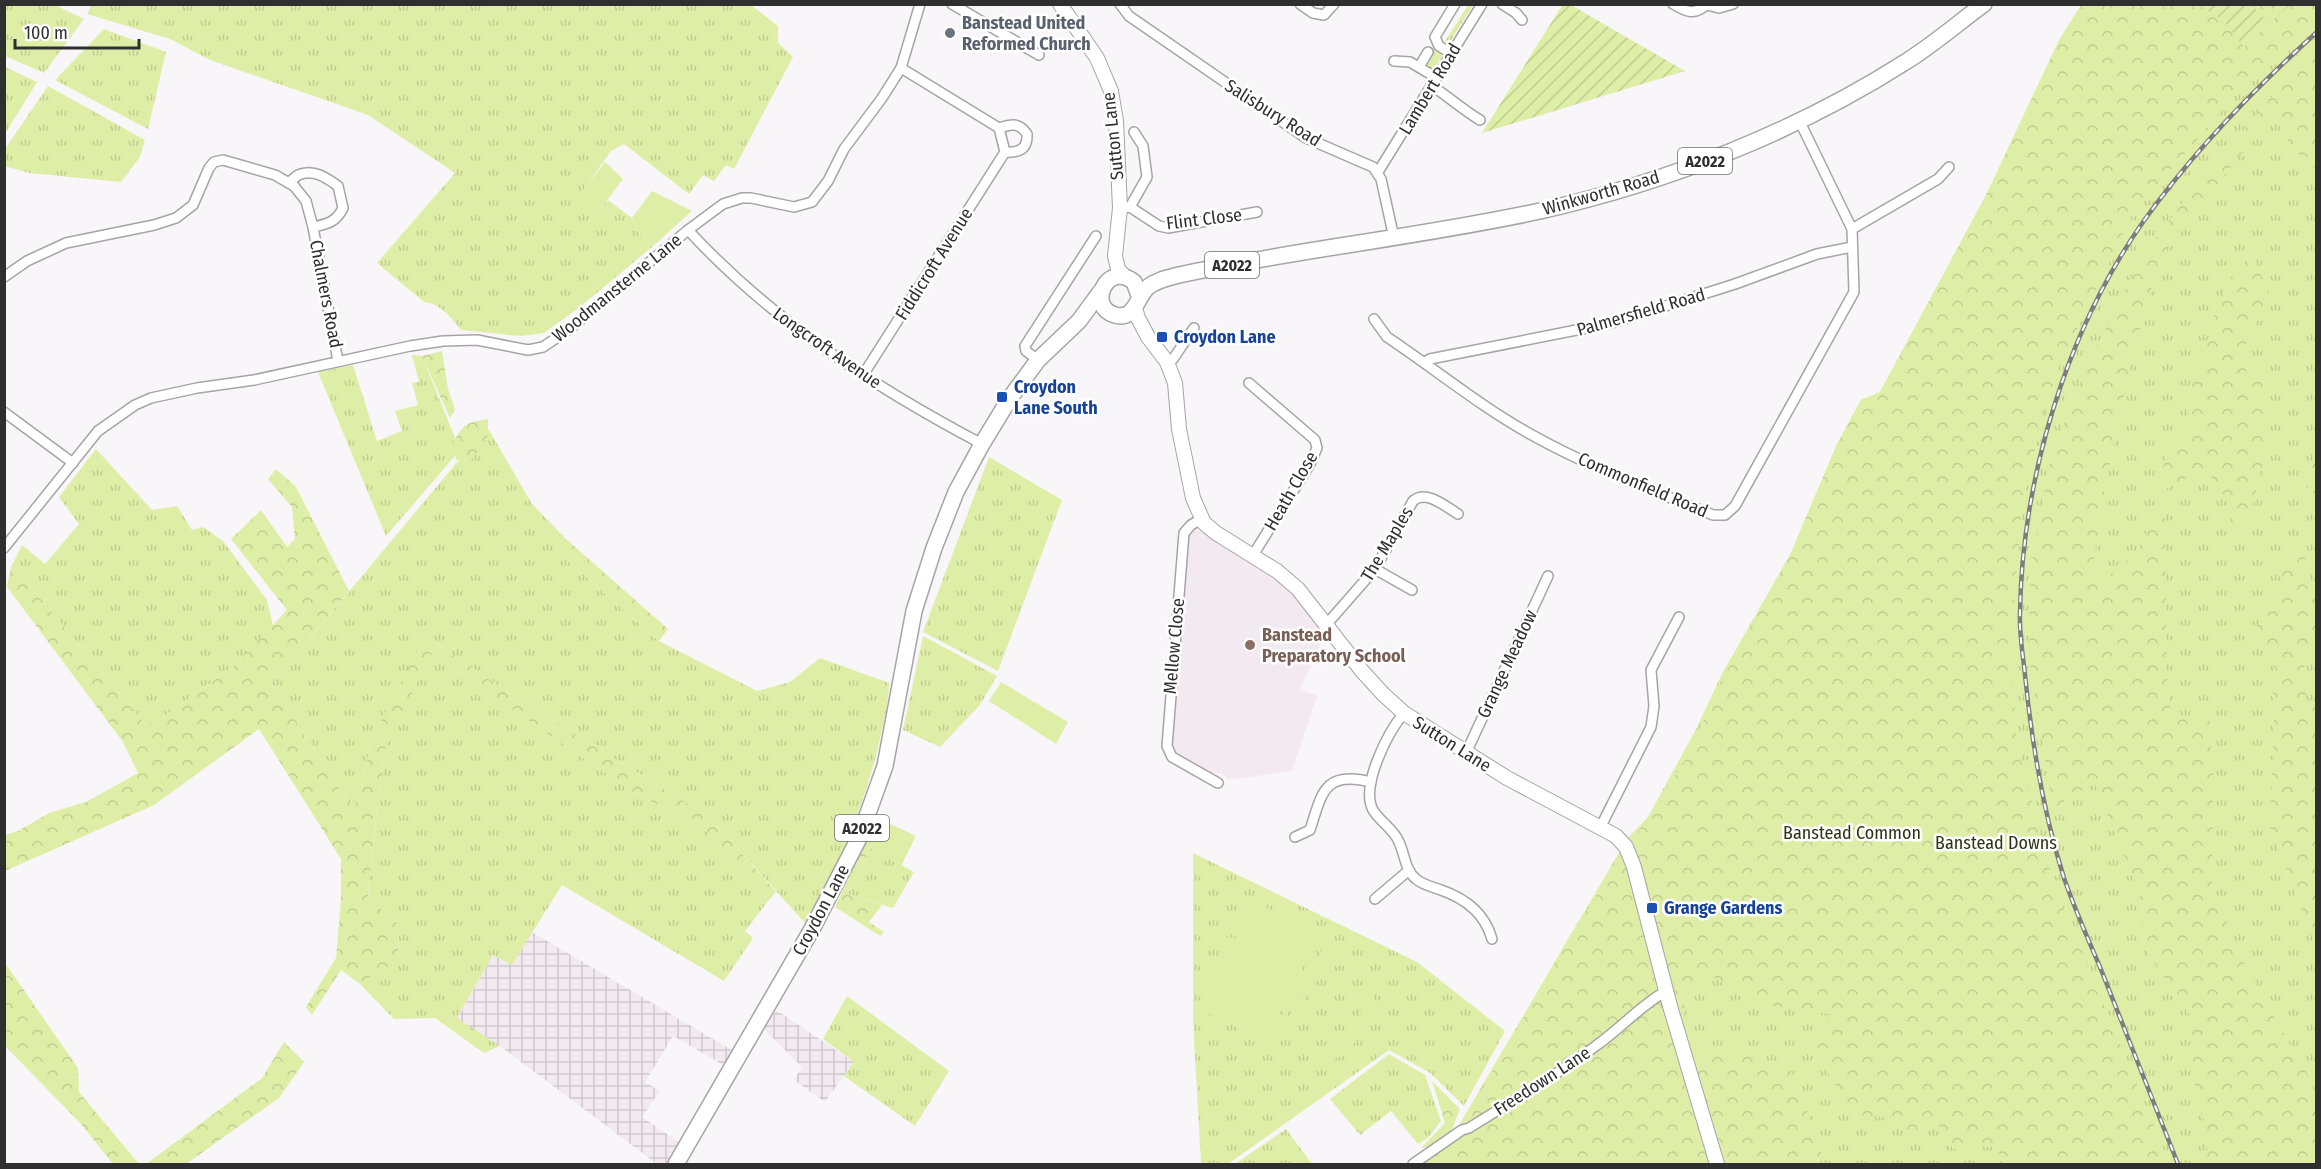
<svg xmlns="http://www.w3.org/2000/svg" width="2321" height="1169" font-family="'Fira Sans Condensed',sans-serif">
	<defs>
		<pattern id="industrial-grid" width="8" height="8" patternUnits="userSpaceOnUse" patternTransform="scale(1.5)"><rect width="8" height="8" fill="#f2e9f1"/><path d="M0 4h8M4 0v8" fill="none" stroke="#d0c8cf"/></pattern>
		<pattern id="grass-tufts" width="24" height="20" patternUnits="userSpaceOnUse" patternTransform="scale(1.5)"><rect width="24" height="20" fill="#dfeea7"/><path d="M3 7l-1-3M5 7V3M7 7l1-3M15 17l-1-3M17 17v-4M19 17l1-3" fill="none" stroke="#c0cc90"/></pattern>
		<pattern id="forest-crowns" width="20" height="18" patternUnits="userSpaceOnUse" patternTransform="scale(1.5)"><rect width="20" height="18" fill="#dfeea7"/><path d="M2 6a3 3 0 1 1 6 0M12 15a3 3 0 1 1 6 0" fill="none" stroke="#c0cc90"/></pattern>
		<pattern id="garden-furrows" width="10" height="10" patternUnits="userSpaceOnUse" patternTransform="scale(1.5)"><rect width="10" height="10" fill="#dfeea7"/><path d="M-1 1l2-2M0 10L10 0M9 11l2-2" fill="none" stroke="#c0cc90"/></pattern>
	</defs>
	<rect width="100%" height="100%" fill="#f8f6f8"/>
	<path fill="#f2e9f1" d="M1190,528L1205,533L1259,564L1283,580L1325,634L1300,690L1317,696L1292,771L1228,780L1222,773H1212L1174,753L1173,742Z"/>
	<g fill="url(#industrial-grid)">
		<path d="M532,932L735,1052L725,1066L673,1036L645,1082L660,1091L642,1117L680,1143L668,1164H657L500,1046L457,1019L493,954L512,965Z"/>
		<path d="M776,1010L854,1062L825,1102L794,1080L802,1067L764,1029Z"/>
	</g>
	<g fill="url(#grass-tufts)">
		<path d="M5,4L55,5L84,19L44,73L5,56Z"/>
		<path d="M92,4L751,5L778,26V43L793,57L734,169L726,165L714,181L703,175L689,194L624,144L611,151L576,200L596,215L608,200L632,218L635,229L653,246L580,307L544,333L521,336L461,330C452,318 440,303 424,302L377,263L455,173L368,115L210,60L170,39L87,14Z"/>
		<path d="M1468,5H1473L1448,45L1444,43Z"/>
		<path d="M2316,5V1164H1413L1452,1137L1627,839L1648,817L1695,731L1723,672L1791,553L1837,444L1861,400L1880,392L1984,199L2018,131Z"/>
		<path d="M104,29L166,52L148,129L55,80Z"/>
		<path d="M1434,47L1442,52V55L1433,70L1425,62Z"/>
		<path d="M5,67L37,82L5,134Z"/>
		<path d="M48,86L145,140L140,157L121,182L29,173L5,166V149Z"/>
		<path d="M412,355L422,356L460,450L386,536L318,372L353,365L377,441L402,431L395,411L418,405L412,383L419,382Z"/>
		<path d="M489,430L532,504L565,538L554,548L659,641L757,691L790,682L820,658L889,683C889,701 885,717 881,734C867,801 839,864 806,924L709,817L503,689L428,638L371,740L359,803L348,802L272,684L478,437Z"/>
		<path d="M96,449L152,510L177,506L192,530L203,527L223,541L267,600L273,626L234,666L148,728L16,569L11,567L22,545L45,564L79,524L59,497Z"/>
		<path d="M989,457L1062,500L998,671L923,632Z"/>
		<path d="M923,636L997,676L979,706L940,747L903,730Z"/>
		<path d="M430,653L632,791L704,830L768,901L745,931L753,938L724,981L562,885L512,965L493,955L457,1018L500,1046L484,1053L435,1018L394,1019L360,984L398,960L399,925L368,899L380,780L386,747Z"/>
		<path d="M871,848L914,872L893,908L847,894Z"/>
		<path d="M1193,853L1417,962L1505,1031L1464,1106L1430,1073L1389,1050L1228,1164H1201L1193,1020Z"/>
		<path d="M847,996L949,1071L915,1126L844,1076L854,1062L823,1039Z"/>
		<path d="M1389,1054L1425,1075L1441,1121L1428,1138L1418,1144L1391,1111L1360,1135L1330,1099Z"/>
		<path d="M1286,1129L1312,1164H1235Z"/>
	</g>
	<g fill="url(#forest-crowns)">
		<path d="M2081,5H2316V18L2247,81L2131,217L2060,364L2040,429L2022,505L2011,643L2016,741L2053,883L2170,1164H2004L1996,1146L1953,1149L1940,1126L1912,1137L1883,1117L1855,1115L1813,1049L1830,1014L1758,1004L1704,971L1684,992V1056L1741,1052L1791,1070L1822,1148L1818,1164H1418L1455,1138L1569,937L1684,762L1736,652L1791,553L1837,444L1861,400L1880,392L1984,199L2059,40Z"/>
		<path d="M2316,54V170L2290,146L2277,112L2229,169L2160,258L2132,357L2107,475L2092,572L2107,578L2133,556L2158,513L2165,514L2167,677L2171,714L2193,718L2209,717L2213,777L2212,890L2245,967L2313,1084L2316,1109V1164H2207V1129L2196,1099L2189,1012L2140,943L2144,907L2094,782L2053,809L2028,654L2031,567L2050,460L2089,361L2142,257L2193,189L2292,73Z"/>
		<path d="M2252,255L2270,294L2245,347L2247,382L2266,373L2265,454L2250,518L2247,526L2231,530L2230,504L2205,467L2159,493L2167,445L2187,432C2190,407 2189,376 2205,355L2204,345L2213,332V319L2233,273Z"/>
		<path d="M442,351L448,389L455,409L450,418L422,356Z"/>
		<path d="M488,419V436L472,459L456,460L453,443C464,423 466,423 488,419Z"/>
		<path d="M2316,448V494L2307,490Z"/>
		<path d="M276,469L296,487L349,591L272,684L348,802L359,803L371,740L420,646L428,638L503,689L709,817L776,892L768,901L704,830L632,791L431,654L386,747L380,780L368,898L399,925L398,960L360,984L341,970L312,1015L306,1007L336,958L341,900V859L259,729L154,805L5,871V835L18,831L49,813L86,802L138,773L123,742L7,587L11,567L16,569L148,728L234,666L287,610L231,539L261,510L287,547L295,539L292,507L268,479Z"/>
		<path d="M2298,533L2315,596L2316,622V636L2304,660L2307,703L2316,707V941L2313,939L2270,828L2274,727L2273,650L2259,640L2257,625L2267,617Z"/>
		<path d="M565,538L668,629L659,641L554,548Z"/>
		<path d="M877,817L882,820L871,848L847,894L882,905L869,922L884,932L880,936L835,907Z"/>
		<path d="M5,963L78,1068L79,1092L139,1164H113L81,1124L5,1046Z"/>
		<path d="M284,1042L304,1062L279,1098L186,1164H146L262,1078Z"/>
		<path d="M1432,1081L1460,1109L1451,1132L1428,1147L1421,1148L1445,1123Z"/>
	</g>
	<g fill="url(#garden-furrows)">
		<path d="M1563,4L1571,5L1685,71L1482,133Z"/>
		<path d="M2198,5H2252L2267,21L2276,13L2268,5H2290L2244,47L2223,20Z"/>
	</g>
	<g fill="#dfeea7" fill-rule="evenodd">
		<path d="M605,162L623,179L596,215L575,200Z"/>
		<path d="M652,191L692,211L653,246L635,229L632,218Z"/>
		<path d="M1001,682L1068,722L1056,744L989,701Z"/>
		<path d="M882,820L916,836L901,866L871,848Z"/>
		<path d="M1254,901L1320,934L1265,1042L1200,1009L1206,998L1199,994L1228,936L1235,939Z"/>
		<path d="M1323,948L1330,952L1326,961C1338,956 1350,956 1361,964C1384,981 1373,1006 1363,1026C1359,1034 1355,1044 1349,1050C1329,1070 1298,1059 1290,1034L1288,1036L1282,1032ZM1342,965C1375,970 1369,996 1358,1019C1350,1036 1340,1059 1316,1052C1285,1044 1300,1011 1309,993C1313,987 1315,978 1321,973C1327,967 1334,966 1342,965Z"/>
		<path d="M1308,965L1310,966L1284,1022L1279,1020Z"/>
	</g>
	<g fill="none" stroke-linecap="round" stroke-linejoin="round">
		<g stroke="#a6a4a6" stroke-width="12">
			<g id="street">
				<path d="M952,4L1039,55"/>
				<path d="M1120,4L1129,16L1306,138L1373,167L1381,179L1394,238"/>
				<path d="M1300,4L1313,13L1324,15L1334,4"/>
				<path d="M1502,4L1516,13L1522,20"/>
				<path d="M1673,4C1686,12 1695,16 1707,4"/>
				<path d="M1707,5L1719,8L1733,4"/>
				<path d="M1452,54L1439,46L1435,37L1455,4"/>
				<path d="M1394,61L1410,62L1437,78"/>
				<path d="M1419,67L1428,52"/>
				<path d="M1432,86C1449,97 1463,110 1480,120"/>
				<path d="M999,128C1011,124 1019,122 1027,134C1028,149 1019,153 1005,152"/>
				<path d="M1378,172L1482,4"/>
				<path d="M289,182C293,180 296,175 301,174C315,169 328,179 338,186L343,208C336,222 328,224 313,227"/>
				<path d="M1130,207L1147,177L1143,146L1134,132"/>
				<path d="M1120,208L1130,207L1159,226L1168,228L1257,212"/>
				<path d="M1852,229L1938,179L1949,167"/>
				<path d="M688,230C771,320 874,387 982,444"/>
				<path d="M4,277L27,261L66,243L154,225L176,218L193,205L209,168L214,162L223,160L275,175L294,186L306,201L313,227L338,361"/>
				<path d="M1374,319L1387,337C1435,369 1481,407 1532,435C1589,467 1652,490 1713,515H1725L1735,506L1854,292L1852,229L1799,120"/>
				<path d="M1038,360L1026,351L1025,346L1096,236"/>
				<path d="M1167,362L1173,359L1194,328"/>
				<path d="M1425,362L1430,359L1612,323L1735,284L1817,254L1852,247"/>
				<path d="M863,375L1005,152L999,128L901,68"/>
				<path d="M1249,383L1315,440L1317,448L1310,464L1253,555"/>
				<path d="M4,412L73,463"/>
				<path d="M1201,519L1191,525L1184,533L1167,746L1172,757L1218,783"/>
				<path d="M4,548L98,431L135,405L151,398L197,388L254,380L410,346L443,341L477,340L528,350L543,347L571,328L688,230L723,204L742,198H751L794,207L812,202L828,181L844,149L882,98L901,68L920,4"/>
				<path d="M1375,569L1412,590"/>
				<path d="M1326,625L1375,569L1413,501C1426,489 1446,507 1458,514"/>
				<path d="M1404,713C1388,732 1360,786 1373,810C1380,822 1394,829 1399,842C1405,855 1405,870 1416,879C1423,885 1433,887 1441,890C1467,899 1485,914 1492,939"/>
				<path d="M1466,753L1548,576"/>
				<path d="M1601,826L1651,727L1654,706L1651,670L1679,617"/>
				<path d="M1295,837L1310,830C1322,793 1324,770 1371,782"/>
				<path d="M1375,899L1408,871"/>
				<path d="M1413,1164L1462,1130L1469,1128C1512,1101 1556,1076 1597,1045C1621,1028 1640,1006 1666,991"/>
			</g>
		</g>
		<g stroke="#a6a4a6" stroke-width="16">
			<g id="secondary">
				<path d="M1060,4L1097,58L1111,91L1116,121L1120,208L1115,256L1118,269L1125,277"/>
				<path d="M1135,308L1138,318L1148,337L1167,362L1175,383L1179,429L1193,498L1204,523L1216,533L1277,571L1298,589L1362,671L1383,694L1404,713L1507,778L1616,836L1626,847L1634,867L1670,1006L1717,1164"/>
			</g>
		</g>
		<g stroke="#a6a4a6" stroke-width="18">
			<g id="primary">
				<path d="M1140,298L1134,282C1107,260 1086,307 1115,315C1135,321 1137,296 1148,287C1157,280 1168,278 1179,275C1298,249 1421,237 1540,211C1668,182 1796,132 1907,61C1934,44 1958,23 1984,4"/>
				<path d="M676,1164L812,929L859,838L885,766L914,611L934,548L956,492L982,444L1010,398L1038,360L1079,321L1101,291"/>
			</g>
		</g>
		<use href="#street" stroke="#fff" stroke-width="9"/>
		<use href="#secondary" stroke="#fff" stroke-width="14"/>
		<use href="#primary" stroke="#fff" stroke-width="15"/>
		<g stroke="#7e7c7e" stroke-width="4.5">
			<path id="rail" d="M2178,1164C2153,1100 2127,1036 2102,972C2089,941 2075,910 2064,878C2043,812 2032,744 2025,675C2023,655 2019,633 2020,613C2022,479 2066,332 2143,222C2193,152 2253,90 2316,33"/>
		</g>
		<use href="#rail" stroke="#fff" stroke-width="2" stroke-dasharray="7" stroke-linecap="butt"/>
	</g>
	<circle fill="#6b7280" stroke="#fff" stroke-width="2" cx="950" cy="33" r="6"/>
	<g fill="#1a4fb4" stroke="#fff" stroke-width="2">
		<rect x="1156" y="331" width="12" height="12" rx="3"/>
		<rect x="996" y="391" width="12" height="12" rx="3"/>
		<rect x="1646" y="902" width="12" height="12" rx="3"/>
	</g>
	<circle fill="#8d6e63" stroke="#fff" stroke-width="2" cx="1250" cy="645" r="6"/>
	<g text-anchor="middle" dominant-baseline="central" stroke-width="5" stroke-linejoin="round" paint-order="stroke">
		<g fill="#fff" stroke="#6e6d6e" stroke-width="1.5">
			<rect x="1678" y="148" width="54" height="26" rx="4.5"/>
			<rect x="1205" y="252" width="54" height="26" rx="4.5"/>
			<rect x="835" y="815" width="54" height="26" rx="4.5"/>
		</g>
		<g font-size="16" font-weight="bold" fill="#302f30">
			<text x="1705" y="161">A2022</text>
			<text x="1232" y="265">A2022</text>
			<text x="862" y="828">A2022</text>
		</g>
		<g font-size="18" font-weight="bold" fill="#5b616d" stroke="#fff" text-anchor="start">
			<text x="962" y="23">Banstead United<tspan x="962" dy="21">Reformed Church</tspan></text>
		</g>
		<g font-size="18" fill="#302f30" stroke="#fff">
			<text transform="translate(1430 89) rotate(-59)">Lambert Road</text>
			<text transform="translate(1273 113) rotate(32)">Salisbury Road</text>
			<text transform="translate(1113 136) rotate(-96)">Sutton Lane</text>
			<text transform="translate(1601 193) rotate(-16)">Winkworth Road</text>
			<text transform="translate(1204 219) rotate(-7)">Flint Close</text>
			<text transform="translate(934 264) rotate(-58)">Fiddicroft Avenue</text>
			<text transform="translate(617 288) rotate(-39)">Woodmansterne Lane</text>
			<text transform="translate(326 294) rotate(79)">Chalmers Road</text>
			<text transform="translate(1641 312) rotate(-16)">Palmersfield Road</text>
			<text transform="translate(827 348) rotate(35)">Longcroft Avenue</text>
			<text transform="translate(1643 485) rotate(23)">Commonfield Road</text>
			<text transform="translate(1291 491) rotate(-60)">Heath Close</text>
			<text transform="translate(1387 544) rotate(-59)">The Maples</text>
			<text transform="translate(1174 646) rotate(-85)">Mellow Close</text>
			<text transform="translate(1507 664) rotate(-65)">Grange Meadow</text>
			<text transform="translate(1452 744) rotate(32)">Sutton Lane</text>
			<text transform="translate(821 910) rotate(-62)">Croydon Lane</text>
			<text transform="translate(1542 1081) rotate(-33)">Freedown Lane</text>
		</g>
		<g font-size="18" font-weight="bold" fill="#164399" stroke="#fff" text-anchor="start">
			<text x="1174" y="337">Croydon Lane</text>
			<text x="1014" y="387">Croydon<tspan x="1014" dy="21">Lane South</tspan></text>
			<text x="1664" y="908">Grange Gardens</text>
		</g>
		<g font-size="18" font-weight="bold" fill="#785e54" stroke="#fff" text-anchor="start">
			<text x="1262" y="635">Banstead<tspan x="1262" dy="21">Preparatory School</tspan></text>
		</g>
		<g font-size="18" fill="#2e3413" stroke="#fff">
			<text x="1852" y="833">Banstead Common</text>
			<text x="1996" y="843">Banstead Downs</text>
		</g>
	</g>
	<rect width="2321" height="1169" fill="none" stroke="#302f30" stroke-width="12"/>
	<path d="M15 39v9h124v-9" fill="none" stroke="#302f30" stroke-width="3"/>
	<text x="24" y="39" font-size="18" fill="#302f30" stroke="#ffffff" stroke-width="4.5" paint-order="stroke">100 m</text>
</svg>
